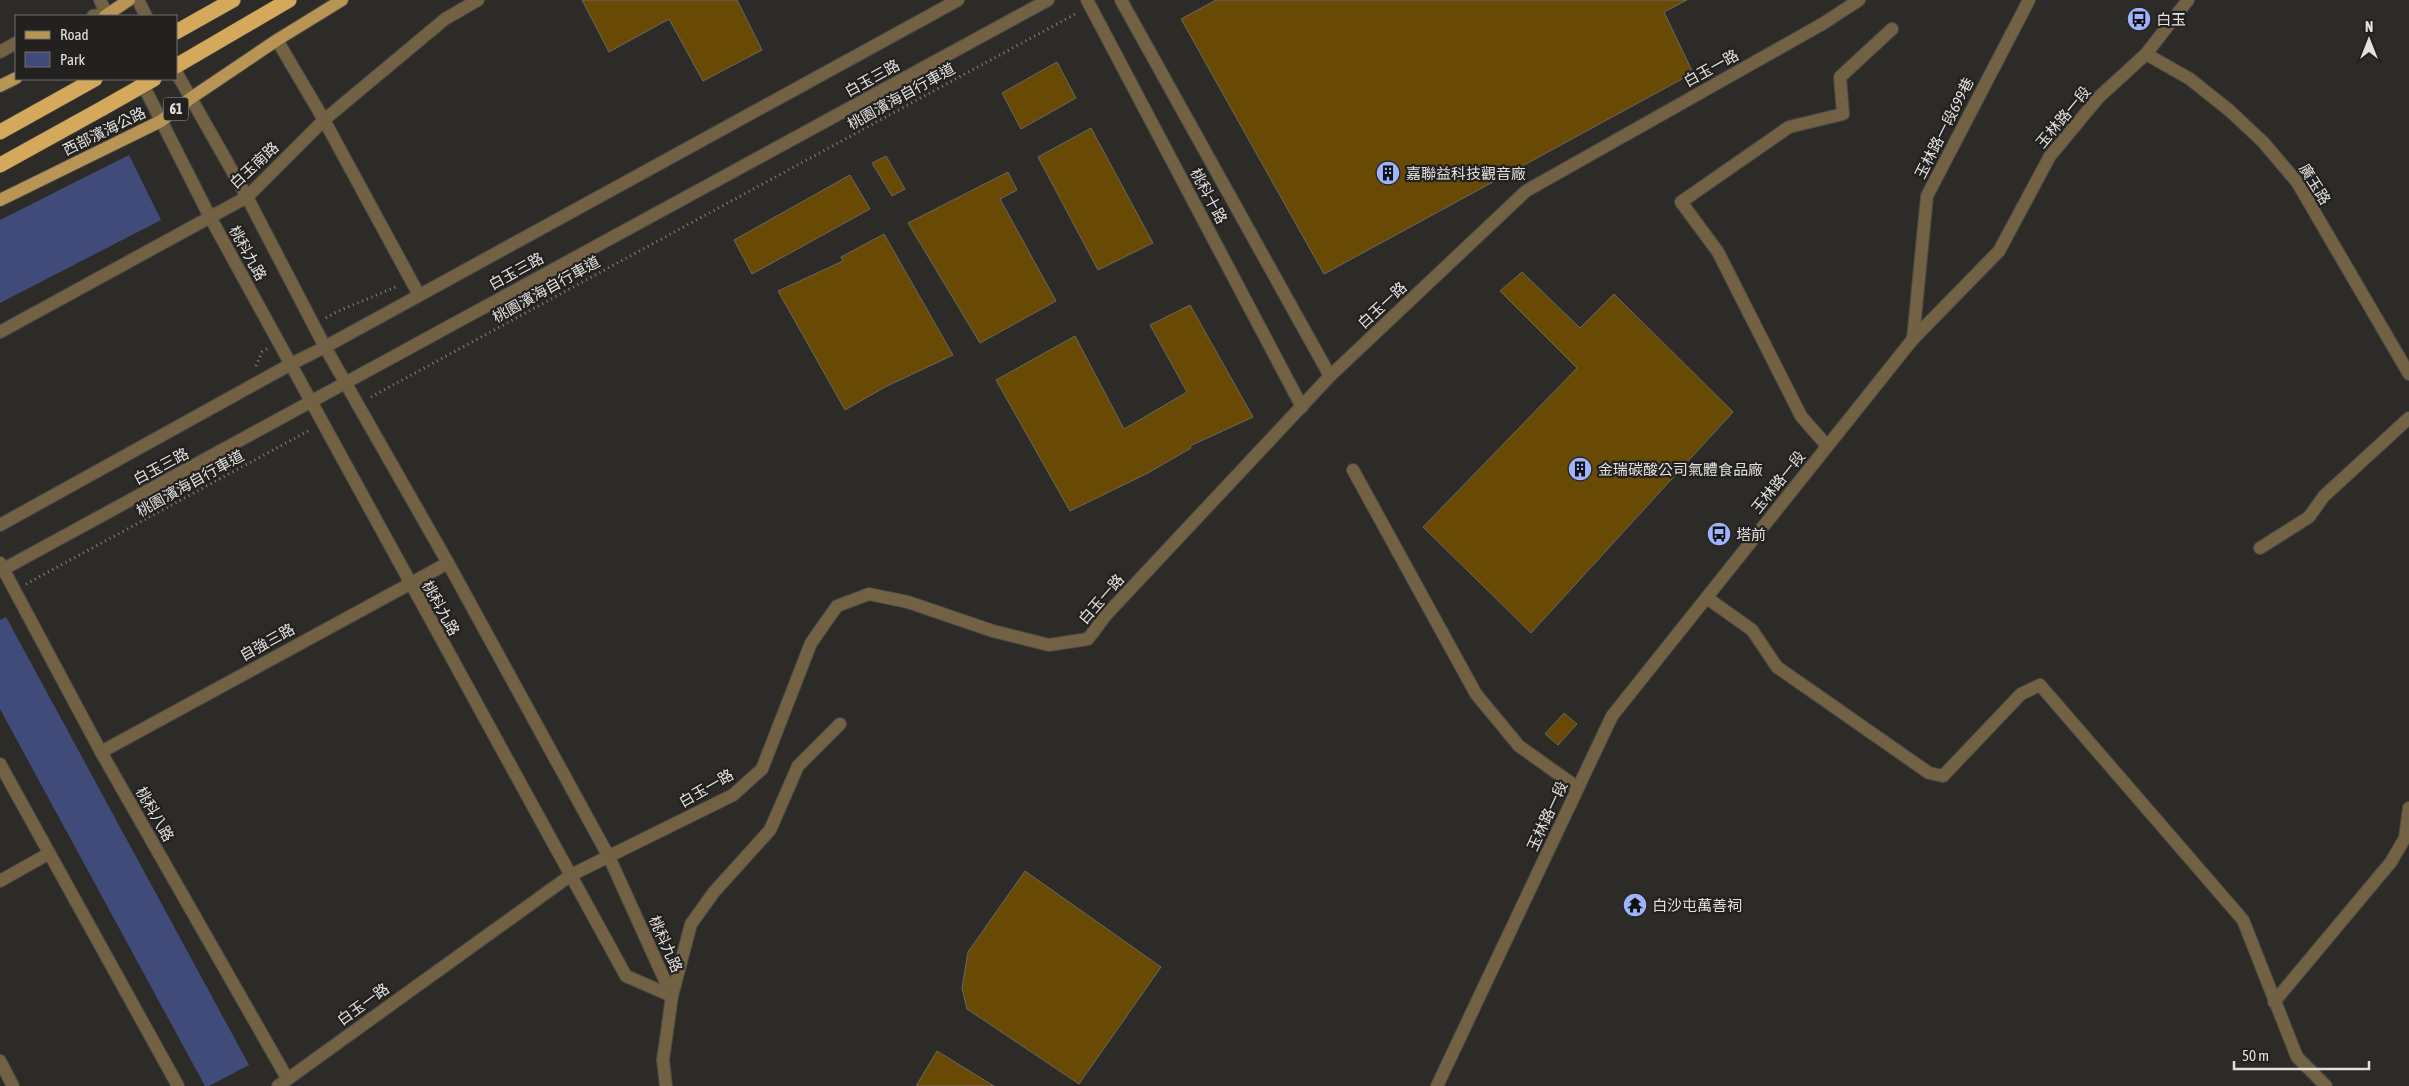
<svg xmlns="http://www.w3.org/2000/svg" width="2409" height="1086" font-family="'Asap Condensed','Noto Sans TC',sans-serif">
	<rect width="100%" height="100%" fill="#2d2b28"/>
	<g fill="#404b79">
		<path d="M129,155L161,220L0,303V220Z"/>
		<path d="M6,617L249,1065L209,1086H205L0,709V620Z"/>
	</g>
	<g fill="#684a04" stroke="#696864">
		<path d="M582,0H737L762,50L703,81L669,19L609,52Z"/>
		<path d="M1216,0H1687L1664,12L1693,73L1324,274L1181,19Z"/>
		<path d="M1057,62L1076,98L1021,129L1002,93Z"/>
		<path d="M1091,128L1153,243L1098,270L1038,157Z"/>
		<path d="M886,156L905,189L892,196L872,163Z"/>
		<path d="M1008,172L1017,190L1000,199L1056,301L980,343L908,223Z"/>
		<path d="M850,175L870,209L752,274L734,240Z"/>
		<path d="M884,234L953,355L885,387L845,410L778,291L843,261L841,257Z"/>
		<path d="M1522,272L1580,328L1614,294L1733,412L1531,633L1423,527L1577,368L1500,291Z"/>
		<path d="M1190,305L1253,417L1190,446L1191,448L1148,473L1070,511L996,380L1075,336L1124,429L1187,392L1150,325Z"/>
		<path d="M1564,713L1577,724L1558,745L1545,734Z"/>
		<path d="M1025,871L1161,967L1079,1084L967,1009L962,988L968,952Z"/>
		<path d="M937,1051L994,1086H916Z"/>
	</g>
	<g fill="none" stroke-linecap="round" stroke-linejoin="round">
		<g stroke="#4a4845" stroke-width="14">
			<g id="minor">
				<path d="M100,0L108,16"/>
				<path d="M138,0L146,16"/>
				<path d="M1087,0L1302,407"/>
				<path d="M1121,0L1330,376"/>
				<path d="M93,16L107,14"/>
				<path d="M277,40L324,120L419,295"/>
				<path d="M0,52L16,43"/>
				<path d="M2146,54L2190,79L2230,111L2263,142L2297,182L2409,374"/>
				<path d="M176,72L247,197L325,347L448,563L609,857L672,996"/>
				<path d="M140,79L210,217L626,976L672,996"/>
				<path d="M0,332L247,197L324,120L445,19L478,0"/>
				<path d="M1913,339L1927,196L2029,0"/>
				<path d="M1827,446L1801,416L1718,252L1681,202L1789,127L1843,114L1840,77L1892,29"/>
				<path d="M1353,470L1476,694L1519,746L1578,788"/>
				<path d="M0,525L291,364L325,347L958,0"/>
				<path d="M2260,548L2309,517L2324,496L2409,418"/>
				<path d="M0,563L101,752L287,1078"/>
				<path d="M0,571L1048,0"/>
				<path d="M1707,598L1752,630L1777,667L1929,773L1943,776L2021,694L2040,685L2243,920L2297,1057L2326,1086"/>
				<path d="M101,752L448,563"/>
				<path d="M0,764L178,1086"/>
				<path d="M0,881L48,854"/>
				<path d="M2274,1002L2391,862L2405,838L2409,808"/>
				<path d="M0,1061L13,1086"/>
				<path d="M278,1086L571,875L733,795L762,769L811,643L837,606L869,594L908,602L993,631L1049,645L1088,639L1106,615L1330,376L1526,191L1824,23L1859,0"/>
				<path d="M666,1086L663,1060L672,996L691,924L714,892L770,830L798,766L840,724"/>
				<path d="M1437,1086L1612,716L1913,339L1999,251L2050,156L2099,97L2146,54L2188,0"/>
			</g>
		</g>
		<g stroke="#4a4845" stroke-width="14">
			<g id="major">
				<path d="M105,16L129,0"/>
				<path d="M0,86L16,78"/>
				<path d="M0,200L161,121L191,98L277,40L342,0"/>
			</g>
		</g>
		<g stroke="#4a4845" stroke-width="16">
			<g id="highway">
				<path d="M176,32L233,0"/>
				<path d="M176,66L289,0"/>
				<path d="M0,132L95,79"/>
				<path d="M0,165L103,108"/>
			</g>
		</g>
		<g stroke="#868582" stroke-width="3" stroke-dasharray="1 4" stroke-linecap="butt">
			<path d="M326,318L336,312L398,286"/>
			<path d="M256,366L262,352L267,349"/>
			<path d="M371,397L1077,13"/>
			<path d="M26,584L310,430"/>
		</g>
		<use href="#minor" stroke="#726143" stroke-width="12"/>
		<use href="#major" stroke="#b89455" stroke-width="12"/>
		<use href="#highway" stroke="#d4a95b" stroke-width="15"/>
		<g stroke="#4a4845" stroke-width="16" stroke-linecap="butt">
			<path id="highway-bridge" d="M103,108L154,79"/>
		</g>
		<use href="#highway-bridge" stroke="#d4a95b" stroke-width="15"/>
	</g>
	<defs>
		<g id="bus-disc" transform="scale(1.25)"><circle r="9.5" fill="#9fb3fd" stroke="#23211f"/><path d="M-5-6H5V4H4V6H2V4H-2V6H-4V4H-5ZM-3.5-4V0h7V-4ZM-3.5 1.2v1.5H-2V1.2ZM2 1.2v1.5H3.5V1.2Z" fill="#111"/></g>
		<g id="building-disc" transform="scale(1.25)"><circle r="9.5" fill="#9fb3fd" stroke="#23211f"/><path d="M-4-6H4V6H1V3H-1V6H-4ZM-2.5-4.3h1.7v1.8h-1.7ZM.8-4.3h1.7v1.8H.8ZM-2.5-1h1.7V.8h-1.7ZM.8-1h1.7V.8H.8Z" fill="#111"/></g>
		<g id="temple-disc" transform="scale(1.25)"><circle r="9.5" fill="#9fb3fd" stroke="#23211f"/><path d="M0-6L5-2H3V0L6.5 2.5H4V6H1.5V3h-3V6H-4V2.5H-6.5L-3 0V-2H-5Z" fill="#111"/></g>
	</defs>
	<g fill-rule="evenodd">
		<use href="#bus-disc" x="2139" y="19"/>
		<use href="#building-disc" x="1388" y="173"/>
		<use href="#building-disc" x="1580" y="469"/>
		<use href="#bus-disc" x="1719" y="534"/>
		<use href="#temple-disc" x="1635" y="905"/>
	</g>
	<g text-anchor="middle" dominant-baseline="central" stroke-width="4.5" stroke-linejoin="round" paint-order="stroke">
		<rect fill="#23211f" stroke="#a9a7a5" stroke-width="1" x="163.5" y="97.5" width="25" height="23" rx="4"/>
		<g font-size="14" font-weight="bold" fill="#e2e1df">
			<text x="176" y="109">61</text>
		</g>
		<g font-size="15" fill="#e2e1df" stroke="#23211f" text-anchor="start">
			<text x="2156" y="19">白玉</text>
			<text x="1406" y="173">嘉聯益科技觀音廠</text>
			<text x="1598" y="469">金瑞碳酸公司氣體食品廠</text>
			<text x="1736" y="534">塔前</text>
			<text x="1652" y="905">白沙屯萬善祠</text>
		</g>
		<g font-size="15" fill="#e2e1df" stroke="#23211f">
			<text transform="translate(1711 68) rotate(-29)">白玉一路</text>
			<text transform="translate(872 78) rotate(-29)">白玉三路</text>
			<text transform="translate(901 96) rotate(-29)">桃園濱海自行車道</text>
			<text transform="translate(2063 117) rotate(-50)">玉林路一段</text>
			<text transform="translate(1944 128) rotate(-63)">玉林路一段699巷</text>
			<text transform="translate(104 131) rotate(-26)">西部濱海公路</text>
			<text transform="translate(254 165) rotate(-43)">白玉南路</text>
			<text transform="translate(2315 184) rotate(58)">廣玉路</text>
			<text transform="translate(1209 196) rotate(62)">桃科十路</text>
			<text transform="translate(248 253) rotate(61)">桃科九路</text>
			<text transform="translate(516 271) rotate(-29)">白玉三路</text>
			<text transform="translate(546 289) rotate(-29)">桃園濱海自行車道</text>
			<text transform="translate(1382 305) rotate(-43)">白玉一路</text>
			<text transform="translate(161 466) rotate(-28)">白玉三路</text>
			<text transform="translate(1778 482) rotate(-51)">玉林路一段</text>
			<text transform="translate(190 483) rotate(-29)">桃園濱海自行車道</text>
			<text transform="translate(1101 599) rotate(-49)">白玉一路</text>
			<text transform="translate(441 608) rotate(61)">桃科九路</text>
			<text transform="translate(267 642) rotate(-29)">自強三路</text>
			<text transform="translate(706 788) rotate(-30)">白玉一路</text>
			<text transform="translate(155 814) rotate(60)">桃科八路</text>
			<text transform="translate(1547 816) rotate(-65)">玉林路一段</text>
			<text transform="translate(666 944) rotate(66)">桃科九路</text>
			<text transform="translate(363 1004) rotate(-36)">白玉一路</text>
		</g>
	</g>
	<rect x="15" y="15" width="162" height="65" fill="#23211f" stroke="#6f6e6c"/>
	<rect x="25" y="31" width="25" height="8" fill="#b89455" stroke="#6f6e6c"/>
	<text x="60" y="40" font-size="15" fill="#e2e1df">Road</text>
	<rect x="25" y="52" width="25" height="15" fill="#404b79" stroke="#6f6e6c"/>
	<text x="60" y="65" font-size="15" fill="#e2e1df">Park</text>
	<g transform="translate(2369 40)" stroke="#23211f" stroke-width="4" paint-order="stroke">
	<path d="M0-4L9 19L0 12L-9 19Z" fill="#e2e1df"/>
	<text y="-8" font-size="14" font-weight="bold" text-anchor="middle" fill="#e2e1df">N</text>
	</g>
	<path d="M2234 1061v8h135v-8" fill="none" stroke="#e2e1df" stroke-width="2.5"/>
	<text x="2242" y="1061" font-size="15" fill="#e2e1df" stroke="#23211f" stroke-width="4" paint-order="stroke">50 m</text>
</svg>
